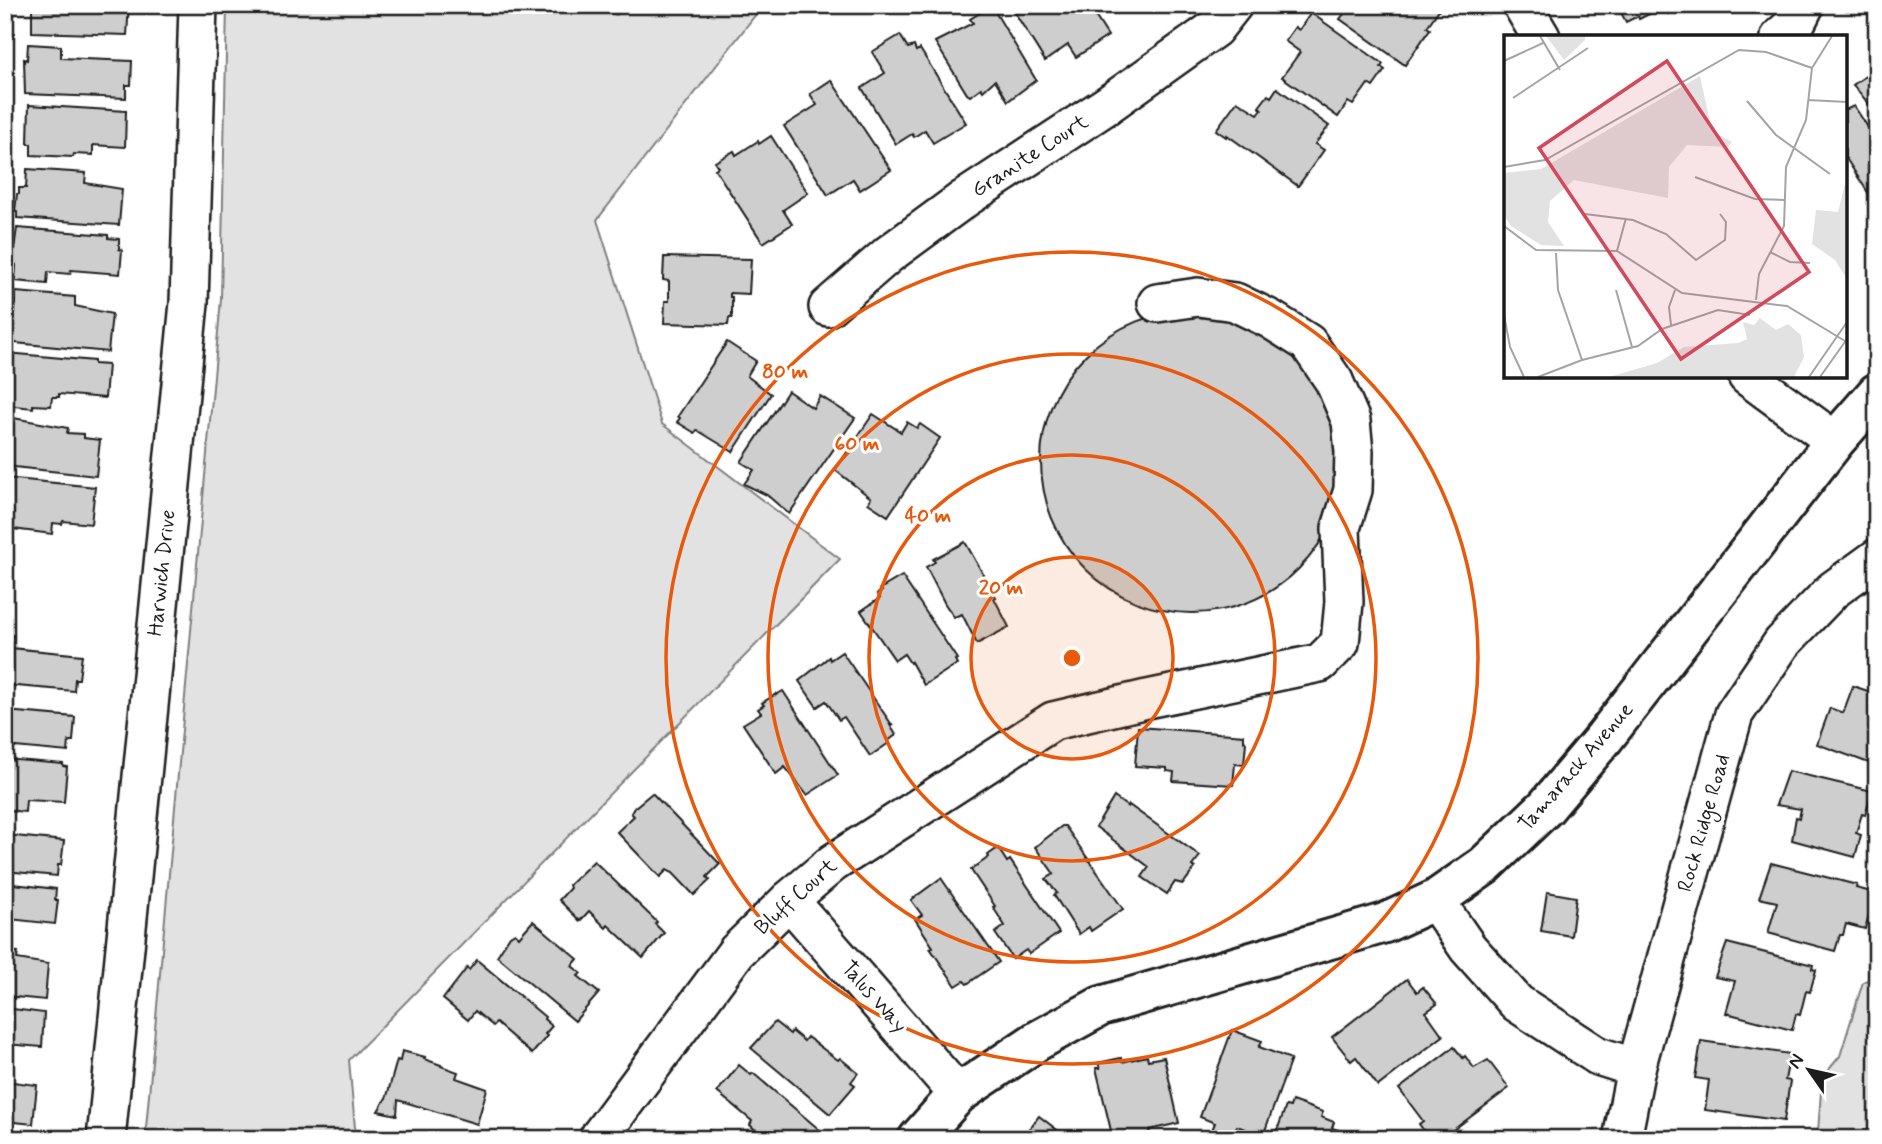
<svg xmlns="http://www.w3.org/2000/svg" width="1882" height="1144" font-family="Mynerve,sans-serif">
	<rect width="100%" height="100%" fill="#fff"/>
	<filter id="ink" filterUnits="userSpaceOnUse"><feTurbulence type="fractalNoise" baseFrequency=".0143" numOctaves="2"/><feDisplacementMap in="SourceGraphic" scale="14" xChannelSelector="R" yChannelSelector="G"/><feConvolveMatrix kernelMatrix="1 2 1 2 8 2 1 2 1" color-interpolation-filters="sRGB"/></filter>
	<g filter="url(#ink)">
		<g fill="#e2e2e2" stroke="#7f7f7f" stroke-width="2">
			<path d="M227,5H593L616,15L634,5H763L597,220L662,424L840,559L349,1060L356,1139H145L221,299Z"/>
			<path d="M1877,975V1139H1807L1818,1132L1822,1078L1840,1056L1863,982Z"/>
		</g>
		<g fill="#cecece" stroke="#1c1c1c" stroke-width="2">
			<path d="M32,5H129L127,35L32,32Z"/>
			<path d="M1010,5H1088L1108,36L1076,57L1068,45L1045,61Z"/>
			<path d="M1351,5H1436L1440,8L1427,27L1430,29L1405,65L1340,19Z"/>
			<path d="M1617,5H1683L1668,14L1663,7L1639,19L1638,16L1626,22Z"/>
			<path d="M988,8L990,12L994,10L1036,80L1008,101L995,80L983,91L981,88L970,96L967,94L935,42L973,23L970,19Z"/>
			<path d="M1311,13L1383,64L1381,67L1385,70L1373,87L1368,84L1353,105L1348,102L1338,117L1282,77L1300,52L1285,41L1295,27L1299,30Z"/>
			<path d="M900,35L908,48L914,46L916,51L920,49L966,123L933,143L925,130L914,137L912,134L896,144L862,88L885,73L872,52Z"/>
			<path d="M28,44L61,46V58L132,61L131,85H126V98L25,94L24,59L27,60Z"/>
			<path d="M1877,68V114L1853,85Z"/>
			<path d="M831,80L891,170L860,190L853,179L828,195L784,126L817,105L810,94Z"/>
			<path d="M1277,88L1329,126L1315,144L1324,150L1298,186L1227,135L1226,137L1216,130L1237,101L1258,114L1262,109L1259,107L1268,95L1271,97Z"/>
			<path d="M29,105L126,111L125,147L93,145V155L74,154L73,157L31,155V144H28Z"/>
			<path d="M1854,106L1877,141V195L1871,197L1845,157V110Z"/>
			<path d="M771,136L808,193L783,210L792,224L763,243L715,169L718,167L715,162L734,151L736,155L758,141L759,144Z"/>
			<path d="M27,169L86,173L85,183L122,189L119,225L17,218V212L15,211L17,194H19V188H26Z"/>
			<path d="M17,228L108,235V238L119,239V249L122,250L120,274L71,270L70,274L48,272L47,284L15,281L16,265L12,262Z"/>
			<path d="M664,257L751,259L749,294L730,293V297H732V318H729L728,325L664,323L665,301H669V281L663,280Z"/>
			<path d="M16,292L75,297V306L112,314L108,352L5,342V317H7L8,311L14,312Z"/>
			<circle cx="1192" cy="462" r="151"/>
			<path d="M727,342L756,361L747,376L771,394L733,452L697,430L695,433L677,422L680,418L678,416Z"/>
			<path d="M7,353L94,361V364L108,365L105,398L59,394V397H52L51,406L33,405V408L5,405Z"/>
			<path d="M788,391L813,408L820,396L855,418L789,514L767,495L744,484L754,470L741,462Z"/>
			<path d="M873,414L901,432L907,422L917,428L920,424L940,438L888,516L868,503L871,498L835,470Z"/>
			<path d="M8,417L68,428L67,433L84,434V438L100,440L96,476L5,466V428Z"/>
			<path d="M5,478L95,487L91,524L63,521L62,524L53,523L52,534L5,528Z"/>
			<path d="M965,542L996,597L994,598L1009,627L977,644L962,614L954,617L945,604L926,567L935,562L933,559Z"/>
			<path d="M902,576L957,659L955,660L957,664L924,685L911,662L910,663L904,654L895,660L861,611L880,598L877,594L882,591L880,589Z"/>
			<path d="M5,634L13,635L11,648L82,655L79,679H75L74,691L5,685Z"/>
			<path d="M842,652L892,725H890L896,735L888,741L889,743L870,756L844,717L839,720L826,701L817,707L799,681L829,657L830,660Z"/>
			<path d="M1853,686L1877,694V766L1817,744L1830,708L1843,713Z"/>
			<path d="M783,691L838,775L807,795L785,767L776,774L743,724L761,713L758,709L764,705L762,703L776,694V695Z"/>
			<path d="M5,696L7,697L6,711L75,717L73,741H69L68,752L5,746Z"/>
			<path d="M1138,727L1244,735V741L1246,742L1244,765L1235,764L1233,785L1173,781L1174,772L1167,771V768L1135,766Z"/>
			<path d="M5,759L63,764V766L67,767L64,802L26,800L25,812L5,810Z"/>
			<path d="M1788,771L1872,791L1865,815L1862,814L1856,833L1861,835L1855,857L1792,840L1796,817L1799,818L1801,809L1776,805Z"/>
			<path d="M652,793L720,864L707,877L710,880L694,895L673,873L667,870L660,877L617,832L634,816L631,813L634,808Z"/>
			<path d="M1114,797L1128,807L1129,805L1200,856L1192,866L1195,868L1183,884L1175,882L1167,894L1142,877L1149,867L1096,827Z"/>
			<path d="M1062,826H1065L1123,909L1091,931L1089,927L1079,934L1054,895L1057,893L1046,879L1054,874L1035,847Z"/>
			<path d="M5,835L64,841L61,865H58L57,876L5,871Z"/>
			<path d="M998,848L1007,862L1010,860L1059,933L1029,954L1026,950L1013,959L995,933L1005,926L993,907L995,906L971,870L989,857L988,855Z"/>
			<path d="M594,861L657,922L655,924L664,933L643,958L608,925L606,928L589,911L580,921L559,900L570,888L569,885Z"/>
			<path d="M1771,863L1857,885L1856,888L1875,893L1865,929L1846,924L1843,935H1840L1835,951L1768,933L1777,902L1759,898Z"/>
			<path d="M941,878L999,962L967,984L964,981L956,986L930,948L933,947L915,919L922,915L911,900Z"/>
			<path d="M5,883L56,889L55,900H58L55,924L10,919L9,923L5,922Z"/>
			<path d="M1547,892L1576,897L1571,936L1541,931Z"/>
			<path d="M533,921L578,959L572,966L581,973L578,976L599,993L575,1021L497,956L510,936L515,933L519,937Z"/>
			<path d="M1727,943L1813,965L1812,969L1816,970L1810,992L1806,991L1800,1015L1796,1014L1792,1030L1726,1013L1735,981L1715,977Z"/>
			<path d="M5,951L18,952L17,959L48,964L45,1000L5,996Z"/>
			<path d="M477,960L545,1017L544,1019L552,1026L545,1034L547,1036L532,1054L496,1023L493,1026L475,1011L468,1020L443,999L467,968L469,970Z"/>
			<path d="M1407,979L1417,992L1423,987L1437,1004L1426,1012L1443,1036L1378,1086L1356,1057L1351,1061L1332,1037Z"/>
			<path d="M5,1008L44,1013L42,1047L5,1044Z"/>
			<path d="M775,1022L790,1034L792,1031L804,1041L807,1037L838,1060L840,1058L858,1073L851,1082L855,1085L830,1114L751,1048Z"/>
			<path d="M1232,1030L1262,1041L1259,1047L1291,1059L1263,1136L1237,1126L1230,1139L1211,1132L1215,1123L1200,1117Z"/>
			<path d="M1701,1041L1790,1054L1785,1080L1790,1081L1784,1121L1705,1110L1709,1080L1695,1078Z"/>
			<path d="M1454,1047L1463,1058L1465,1056L1474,1068L1488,1060L1509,1088L1441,1139H1430L1419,1124L1423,1121L1399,1089Z"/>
			<path d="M402,1051L425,1057L424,1059L441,1065V1066L458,1072L456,1078L487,1089L477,1124L398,1100L397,1115L378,1111L387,1096L397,1060L400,1061Z"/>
			<path d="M1147,1056L1148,1060L1164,1057L1179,1123L1149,1130L1151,1139H1113L1096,1068H1100L1098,1063L1121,1058L1122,1062Z"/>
			<path d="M739,1065L751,1075L753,1073L821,1131L814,1139H765L750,1125L752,1121L717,1092Z"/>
			<path d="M5,1081L37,1085L33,1124L5,1121Z"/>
			<path d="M1292,1101L1323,1112L1321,1117L1334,1122L1332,1128L1348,1133L1346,1139H1274L1286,1106L1290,1107Z"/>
			<path d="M1039,1116L1069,1139H1022Z"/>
			<path d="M709,1130L716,1136L718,1133L724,1139H701Z"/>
			<path d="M5,1133L31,1135L30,1139H5Z"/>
			<path d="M1776,1136V1139H1692Z"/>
		</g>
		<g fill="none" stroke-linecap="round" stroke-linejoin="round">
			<g stroke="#1c1c1c" stroke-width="42">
				<g id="minor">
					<path d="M1522,5L1541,37"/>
					<path d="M1780,37L1797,21L1805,5"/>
					<path d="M828,307L889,254L964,199L1106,106L1214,29L1233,5"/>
					<path d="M1747,376L1835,441"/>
					<path d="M789,900L958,1094"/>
					<path d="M1435,900L1468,948L1517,1003L1598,1056L1636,1068"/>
					<path d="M599,1137L737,951L789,900L833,863L1053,721L1147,699L1320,663L1340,643L1344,602L1341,528L1353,490L1354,452L1351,421L1334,381L1308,343L1270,319L1235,302L1198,297L1157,303"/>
					<path d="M106,1139L189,303L198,5"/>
					<path d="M1622,1139L1636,1068L1734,714L1782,643L1833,590L1877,558"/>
				</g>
			</g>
			<g stroke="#1c1c1c" stroke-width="44">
				<path id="major" d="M918,1139L958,1094L1037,1041L1101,1006L1385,923L1435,900L1485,865L1546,807L1604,738L1835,441L1877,393"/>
			</g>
			<use href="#minor" stroke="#fff" stroke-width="37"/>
			<use href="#major" stroke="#fff" stroke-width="38"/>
		</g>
	</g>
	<circle cx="1072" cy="658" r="101" fill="#e8590c" fill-opacity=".12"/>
	<g fill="none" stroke="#e8590c" stroke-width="3.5">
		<circle cx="1072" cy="658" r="101"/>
		<circle cx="1072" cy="658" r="203"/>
		<circle cx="1072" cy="658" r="304"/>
		<circle cx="1072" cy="658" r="406"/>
	</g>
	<g text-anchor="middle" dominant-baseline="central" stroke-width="6" stroke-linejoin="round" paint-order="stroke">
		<g font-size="21" fill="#1c1c1c" stroke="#fff">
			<text transform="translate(1030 156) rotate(-33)">Granite Court</text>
			<text transform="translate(162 573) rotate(-84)">Harwich Drive</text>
			<text transform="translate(1576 767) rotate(-49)">Tamarack Avenue</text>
			<text transform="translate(1704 823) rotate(-74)">Rock Ridge Road</text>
			<text transform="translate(796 897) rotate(-42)">Bluff Court</text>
			<text transform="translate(874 997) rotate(49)">Talus Way</text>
		</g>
	</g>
	<g transform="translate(1504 35)">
		<rect width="343" height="343" fill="#fff"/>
		<path d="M42,1H81V5L60,25ZM196,41L208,96L228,107L224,112L183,110L165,132L164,163L70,145L46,166L44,187L60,211L37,210L7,191L0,180V138L37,134ZM343,141V244L331,225L308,209L312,175L334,177ZM256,283L272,295L284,289L297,300L300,322L290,342H105L153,328L180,312L234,308L243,304L239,287L250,290Z" fill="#e2e2e2"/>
		<path fill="none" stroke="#a4a4a4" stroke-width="2" d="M36,1L56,35M0,26L39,8M9,63L84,13M304,65L343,67M243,66L272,100L326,139M0,132L41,125L235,15L262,17L308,33M191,142L251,164L280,165M81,179L129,185L162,199L192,225L221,205L222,187L216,179M0,191L32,215L113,216L178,258L283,271L341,306M113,216L122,183M266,217L286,227L306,228M52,218L54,255L78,325M112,255L128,312M252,265L255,239L280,191L282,132L302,85L308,33L328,1M0,280L6,312L20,342M167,290L165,272L171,255M34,342L78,325L134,311L158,294L214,275L246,280M305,342L343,287M316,342L343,304"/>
		<path fill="#d1495b" fill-opacity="0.15" stroke="#d1495b" stroke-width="3.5" d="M163,26L305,237L177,324L35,113Z"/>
		<rect width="343" height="343" fill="none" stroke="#1c1c1c" stroke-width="3.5"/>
	</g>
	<circle cx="1072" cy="658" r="10" fill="#e8590c" stroke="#fff" stroke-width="3.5"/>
	<g font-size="21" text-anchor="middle" font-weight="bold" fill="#e8590c" stroke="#fff" stroke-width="6" stroke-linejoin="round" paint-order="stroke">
		<text x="785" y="378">80 m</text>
		<text x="857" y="450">60 m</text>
		<text x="928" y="522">40 m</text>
		<text x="1001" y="594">20 m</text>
	</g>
	<rect width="1882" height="1144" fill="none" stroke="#fff" stroke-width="28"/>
	<rect x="14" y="14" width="1854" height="1116" fill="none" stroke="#1c1c1c" stroke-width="2.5" filter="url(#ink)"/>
	<g transform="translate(1809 1070) rotate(304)" stroke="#ffffff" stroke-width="5" paint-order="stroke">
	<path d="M0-5L12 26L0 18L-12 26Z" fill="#1c1c1c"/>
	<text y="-10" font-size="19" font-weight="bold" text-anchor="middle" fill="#1c1c1c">N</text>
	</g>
</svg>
